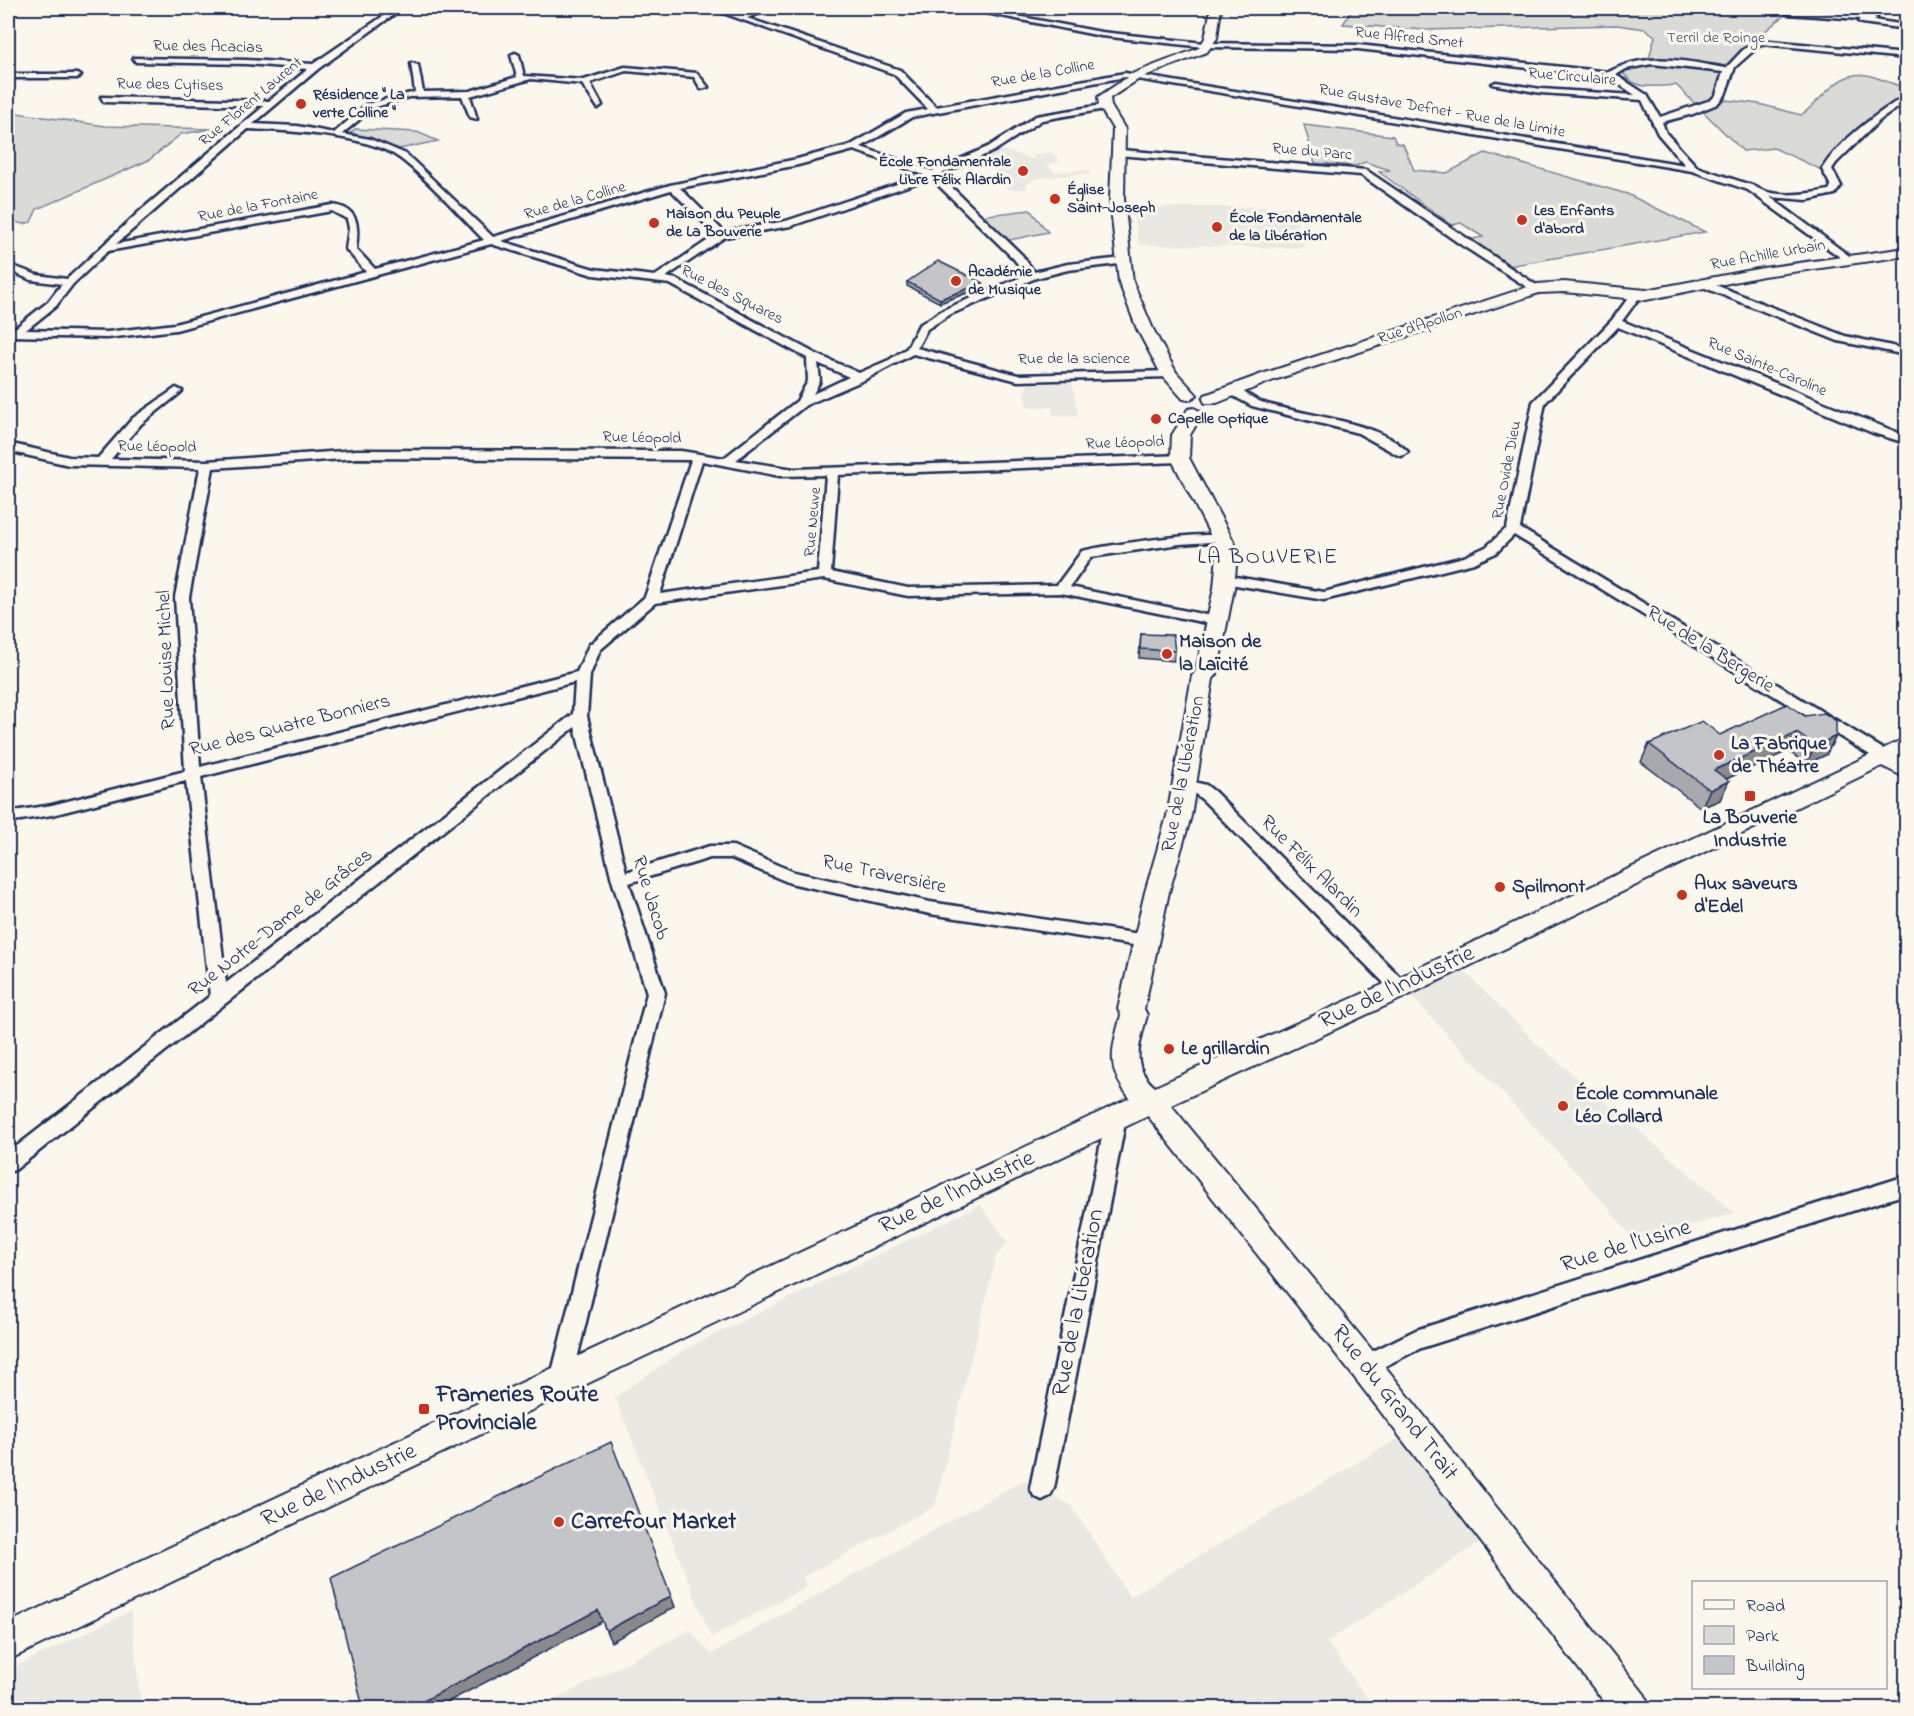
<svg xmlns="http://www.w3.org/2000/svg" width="1914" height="1716" font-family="'Indie Flower',sans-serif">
	<rect width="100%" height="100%" fill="#fbf7ec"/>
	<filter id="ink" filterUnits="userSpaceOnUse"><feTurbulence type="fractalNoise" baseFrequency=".0167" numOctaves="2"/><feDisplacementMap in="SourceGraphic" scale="12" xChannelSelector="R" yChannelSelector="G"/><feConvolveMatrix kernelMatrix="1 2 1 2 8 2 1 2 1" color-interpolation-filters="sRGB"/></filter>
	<g filter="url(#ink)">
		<g fill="#eae8e2">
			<path d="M998,149L1036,160L1033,155L1052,152L1061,162L1047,164L1054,172L1089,170L1091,173L1036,178L1026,185L1028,188L1008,190L1000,179L1009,177L970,162Z"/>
			<path d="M1132,207H1294L1304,248L1139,245Z"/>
			<path d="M1072,383L1078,415H1053L1052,407H1027L1024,393L1028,384Z"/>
			<path d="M1463,970L1536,1043L1735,1213L1636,1241L1593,1190L1412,997Z"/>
			<path d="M980,1205L1008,1242L996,1256L935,1506L803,1577L807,1587L711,1637L615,1397L685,1349Z"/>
			<path d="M1404,1435L1487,1538L1327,1642L1374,1708H539L690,1630L711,1654L1024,1480L1071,1505L1130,1597Z"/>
			<path d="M131,1611L141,1708H8V1670Z"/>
		</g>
		<g fill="#dadad7" stroke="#7a849a" stroke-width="1.5">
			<path d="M1353,8H1795C1758,34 1734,56 1718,99L1759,104L1801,115C1823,100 1837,70 1867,75C1880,78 1891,84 1904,87L1906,88V97C1884,102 1829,148 1824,171L1774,148L1743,151L1676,85C1657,86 1636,91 1624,74L1626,68L1648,62L1655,36L1645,29L1617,25L1425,30L1343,24Z"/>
			<path d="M10,112L105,126L212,129L181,134L149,160L37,209L31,222L23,224L8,220V113Z"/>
			<path d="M1304,125L1393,136L1396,143L1403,144L1414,170L1447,173L1485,153L1627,194L1705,232L1508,266L1468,240L1483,237L1461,223L1446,226L1441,223L1445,220L1379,172L1390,170L1365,162L1356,166L1315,163Z"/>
			<path d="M355,129L417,132L438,141L399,149L351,133Z"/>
			<path d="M1030,210L1048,232L1005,241L980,216Z"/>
		</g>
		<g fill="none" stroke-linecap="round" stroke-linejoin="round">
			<g stroke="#1b2f5e" stroke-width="5">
				<g id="street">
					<path d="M395,8H403L318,69L253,124L297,126L334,133L367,104L415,92L411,63L418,65L423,92L470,91L517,77L511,55L515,53L519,55L524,76L584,80L625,67L697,73L708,87L701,89L694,77L626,71L590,83L602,105L598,108L582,84L531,79L470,96L477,119L470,117L462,96L409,97L373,108L342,134L370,139L406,154L493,237L670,185L797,159L851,145L906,113L928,109L894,74L709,8H718L740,15L774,8L747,18L900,70L936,107L1125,73L1685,165L1658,134L1642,100L1541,93L1492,84L1496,82L1541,89L1635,95L1608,77L1358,49L1204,47L1101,36L961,8H974L1101,32L1204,43L1358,45L1609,72C1646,51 1686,61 1726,68L1743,50L1760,40L1906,54V58L1761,44L1735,67L1725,95L1717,104L1693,114L1662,122L1666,133L1697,167L1754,186C1772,199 1808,194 1829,190L1831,186L1822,169C1841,139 1874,116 1903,97H1906V102L1880,120L1836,163L1832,169L1841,186L1835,194L1807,200L1770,197L1852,258V262L1848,263L1748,190L1692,171L1125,77L912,117L861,147L932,171L988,147L1036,116L1108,104L1105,109L1042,120L994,151L939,175L1022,255L1034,272L1068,264L1123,258L1127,259V263L1068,270L1036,278L951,314L927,329L917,348L1018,375L1169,371L1175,374L1169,377L1018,381L913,354L864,380L806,405L736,460L794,469L1184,455V461L1180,462L838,475L831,572L908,588L1057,585L1082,551C1102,546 1217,528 1228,538L1226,541L1180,544L1091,557L1070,587L1216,617L1223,621L1216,625L1061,593L908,596L824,579L655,603L600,650L590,675L587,716L626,872L710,846H733L794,872L930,902L1146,935L1152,936L1155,941L1152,946L1146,947L930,914L790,883L731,858H710L629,883L665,993L572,1380L569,1387L561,1390L553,1387L550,1380L647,993L612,880L575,727L15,1170L8,1172V1153L210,996L186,781L52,815L8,822V812L52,805L185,771L175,597L200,468L69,465L8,451V443L69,457L98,458L133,418L176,388L182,391L180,393L141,424L111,459L207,461L357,450L681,451L724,458L797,401L808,381L807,358L670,284L593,275L491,244L176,330L107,338L10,336V332L48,302L62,284L31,280L8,270V264L37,275L67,279L139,212L264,106L104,102L101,97L269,101L308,69L246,64L136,62L133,58L246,60L313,64ZM1652,64L1723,72L1716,95L1711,100L1660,117L1647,95L1616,75L1626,69ZM248,129C288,131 368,134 401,159C430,181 458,214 484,240L375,269L356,249C359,226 359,208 332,205L116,244ZM854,150L924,175L786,221L724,232L680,188L798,165ZM931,178L1014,259L1026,275L943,310L919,325L907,348L889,360L859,373L816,354L676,279L666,277L725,237L791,226ZM671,190L716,235L655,276L594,269L501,241ZM332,211L347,219L349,228L346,249L366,272L175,324L107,332L26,330L56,306L73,284L108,251ZM818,363L849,377L813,394L820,381ZM357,458L691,460L645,597L589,645L577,672L200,767L189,597L213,468ZM702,461L780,476L826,475L818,572L660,594ZM575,682L573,714L226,983L201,777Z"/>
					<path d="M1790,10L1873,16L1877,18L1873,20L1906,25V29L1862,23L1858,21L1860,19L1787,14Z"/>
					<path d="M8,74H77L81,76L77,78H8Z"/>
					<path d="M1121,150L1366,170L1542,289L1533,291L1460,244L1361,175L1118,155V151Z"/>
					<path d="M1700,282H1708L1845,336L1906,349V355L1838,341L1700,286Z"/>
					<path d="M1636,292L1641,295L1622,321L1906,436V443L1873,433L1618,327L1545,403L1520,528L1888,752L1891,756L1888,760H1878L1514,535L1496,553L1474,563L1324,600L1224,583L1217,579L1224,575L1324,592L1464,557L1486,547L1507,528L1533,402L1612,320L1632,293Z"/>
					<path d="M1228,389C1240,386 1250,398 1261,402C1302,416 1378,420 1408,452L1402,456L1398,455L1358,433L1252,406L1228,393Z"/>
					<path d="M1186,780L1206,785L1215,792L1406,983L1409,988L1406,993H1394L1203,800L1194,793L1180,789L1178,785Z"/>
					<path d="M1116,1110L1123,1112L1126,1118L1054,1488L1050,1496L1042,1500L1034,1496L1030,1488L1106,1118L1109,1112Z"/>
					<path d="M1906,1176V1194L1421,1348L1365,1376L1357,1373L1354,1366L1357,1359L1416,1330Z"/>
				</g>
			</g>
			<g stroke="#1b2f5e" stroke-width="4">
				<g id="secondary">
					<path d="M1211,8H1221L1217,38L1207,52L1142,77L1110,98L1111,106L1125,129L1124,199L1133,282L1153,329L1176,372L1197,395L1189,400L1183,399L1161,374L1137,329L1119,282L1110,199L1113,129L1099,106L1098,97L1134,73L1199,48L1205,38Z"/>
					<path d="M1906,248V256L1763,276L1646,300L1564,292L1539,293L1274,380L1217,403H1205L1203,399L1205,395L1262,374L1537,284L1564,282L1646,290L1763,268Z"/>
					<path d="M1194,408L1203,413L1190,435L1189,458L1235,544L1237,555L1234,588L1217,674L1213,679L1191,816L1169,892L1144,1009L1147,1015C1140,1044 1129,1065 1155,1087L1391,981L1906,738V754L1900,757L1906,761V778L1882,766L1409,995L1171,1105L1376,1355L1645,1695L1650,1708H1609L1354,1377L1148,1116L8,1660V1623L1130,1098C1105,1068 1112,1050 1121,1015L1118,1009L1145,892L1167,816L1192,676L1196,671L1214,588L1217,555L1215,544L1171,458L1172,435L1188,409Z"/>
				</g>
			</g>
			<use href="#street" fill="#fbf7ec" fill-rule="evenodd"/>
			<use href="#secondary" fill="#fbf7ec" fill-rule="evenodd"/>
		</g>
		<g fill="#a8a9ad" stroke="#1b2f5e" stroke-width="1.5">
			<path d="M907,282L983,287L940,303L907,286Z"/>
			<path d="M1141,634L1175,651L1174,661L1139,658Z"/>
			<path d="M1787,704L1836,736L1826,755L1806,764L1788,751L1726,779L1720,800L1701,808L1641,762L1649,744L1720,735Z"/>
		</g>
		<g fill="#888a8d" stroke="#1b2f5e" stroke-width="1.5">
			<path d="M983,283V287L940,303V299Z"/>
			<path d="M1797,733L1788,751L1706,788L1714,770Z"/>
			<path d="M1836,736L1826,755L1806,764L1815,746Z"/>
			<path d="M1729,781L1720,800L1701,808L1710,790Z"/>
			<path d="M671,1596L675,1607L611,1642L606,1631Z"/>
			<path d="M598,1610L603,1621L436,1708H410Z"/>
		</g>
		<g fill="#c3c5c9" stroke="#1b2f5e" stroke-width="1.5">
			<path d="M938,261L983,283L940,299L907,282Z"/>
			<path d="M1141,634L1173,635L1175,651L1140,649Z"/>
			<path d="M1787,704L1805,716L1824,713L1836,721V736L1815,746L1797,733L1714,770L1729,781L1710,790L1649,744L1702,721L1720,735Z"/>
			<path d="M611,1442L671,1596L606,1631L598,1610L410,1708H363L331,1578Z"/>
		</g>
	</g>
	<g fill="#c8321e" stroke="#fbf7ec" stroke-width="2">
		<circle cx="301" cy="104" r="6"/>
		<circle cx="1023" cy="171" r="6"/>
		<circle cx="1055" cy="199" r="6"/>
		<circle cx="1522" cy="220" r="6"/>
		<circle cx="654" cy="223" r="6"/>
		<circle cx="1217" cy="227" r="6"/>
		<circle cx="956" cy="281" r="6"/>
		<circle cx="1156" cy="419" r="6"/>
		<circle cx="1167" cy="654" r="6"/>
		<circle cx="1719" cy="755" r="6"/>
		<rect x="1744" y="790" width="12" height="12" rx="3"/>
		<circle cx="1500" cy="887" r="6"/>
		<circle cx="1682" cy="895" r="6"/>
		<circle cx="1169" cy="1049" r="6"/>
		<circle cx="1563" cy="1106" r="6"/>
		<rect x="418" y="1403" width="12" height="12" rx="3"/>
		<circle cx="559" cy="1522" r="6"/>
	</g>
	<g text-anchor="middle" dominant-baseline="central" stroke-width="6" stroke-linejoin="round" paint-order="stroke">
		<g font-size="16" fill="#1b2f5e" stroke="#fbf7ec">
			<text transform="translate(1409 38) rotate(6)">Rue Alfred Smet</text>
			<text transform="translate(208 47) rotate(1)">Rue des Acacias</text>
			<text transform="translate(1043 74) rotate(-10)">Rue de la Colline</text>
			<text transform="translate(1572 77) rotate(5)">Rue Circulaire</text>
			<text transform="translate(170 85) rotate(1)">Rue des Cytises</text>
			<text transform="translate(251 102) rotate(-40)">Rue Florent Laurent</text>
			<text transform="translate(1442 111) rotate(10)">Rue Gustave Defnet - Rue de la Limite</text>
			<text transform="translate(1312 152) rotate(5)">Rue du Parc</text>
			<text transform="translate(575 201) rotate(-16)">Rue de la Colline</text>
			<text transform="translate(258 206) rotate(-11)">Rue de la Fontaine</text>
			<text transform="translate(1768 255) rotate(-10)">Rue Achille Urbain</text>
			<text transform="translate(732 295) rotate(27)">Rue des Squares</text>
			<text transform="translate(1420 326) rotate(-18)">Rue d'Apollon</text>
			<text x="1074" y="359">Rue de la science</text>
			<text transform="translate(1767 367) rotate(23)">Rue Sainte-Caroline</text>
			<text transform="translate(642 438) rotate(1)">Rue Léopold</text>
			<text transform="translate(1125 443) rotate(-2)">Rue Léopold</text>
			<text transform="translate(157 447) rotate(1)">Rue Léopold</text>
			<text transform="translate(1507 470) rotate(-79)">Rue Ovide Dieu</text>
			<text transform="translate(813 522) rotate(-85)">Rue Neuve</text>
		</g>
		<g font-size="16" fill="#415176" stroke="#fbf7ec">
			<text x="1716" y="38">Terril de Roinge</text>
		</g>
		<g font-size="16" font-weight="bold" fill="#1b2f5e" stroke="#fbf7ec" text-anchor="start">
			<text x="313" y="95">Résidence " La<tspan x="313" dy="18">verte Colline "</tspan></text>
			<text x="1011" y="162" text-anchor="end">École Fondamentale<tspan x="1011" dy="18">Libre Félix Alardin</tspan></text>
			<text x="1067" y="190">Église<tspan x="1067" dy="18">Saint-Joseph</tspan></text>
			<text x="1534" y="211">Les Enfants<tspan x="1534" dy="18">d'abord</tspan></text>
			<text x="666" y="214">Maison du Peuple<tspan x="666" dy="18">de La Bouverie</tspan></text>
			<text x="1229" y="218">École Fondamentale<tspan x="1229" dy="18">de la Libération</tspan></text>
			<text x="968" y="272">Académie<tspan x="968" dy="18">de Musique</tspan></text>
			<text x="1168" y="419">Capelle Optique</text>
		</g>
		<g font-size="20" font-weight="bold" fill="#1b2f5e" stroke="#fbf7ec" text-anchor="start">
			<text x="1179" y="642">Maison de<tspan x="1179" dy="23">la Laïcité</tspan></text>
			<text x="1731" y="744">La Fabrique<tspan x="1731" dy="23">de Théatre</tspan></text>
			<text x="1750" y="818" text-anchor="middle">La Bouverie<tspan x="1750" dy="23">Industrie</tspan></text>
			<text x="1694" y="884">Aux saveurs<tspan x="1694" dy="23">d'Edel</tspan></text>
			<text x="1512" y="887">Spilmont</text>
			<text x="1181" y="1049">Le grillardin</text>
			<text x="1575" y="1094">École communale<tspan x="1575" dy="23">Léo Collard</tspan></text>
		</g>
		<g font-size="20" fill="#1b2f5e" stroke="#fbf7ec">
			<text transform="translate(1710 650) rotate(32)">Rue de la Bergerie</text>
			<text transform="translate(167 660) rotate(-92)">Rue Louise Michel</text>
			<text transform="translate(290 726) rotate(-14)">Rue des Quatre Bonniers</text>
			<text transform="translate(1184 774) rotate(-79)">Rue de la Libération</text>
			<text transform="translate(1311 867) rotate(45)">Rue Félix Alardin</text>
			<text transform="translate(884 875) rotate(12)">Rue Traversière</text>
			<text transform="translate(650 898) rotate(73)">Rue Jacob</text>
			<text transform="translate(281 923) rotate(-38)">Rue Notre-Dame de Grâces</text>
		</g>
		<g font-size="22" letter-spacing="1.5" fill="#1b2f5e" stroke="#fbf7ec">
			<text x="1268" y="558">LA BOUVERIE</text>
		</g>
		<g font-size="24" fill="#1b2f5e" stroke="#fbf7ec">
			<text transform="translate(1397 988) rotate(-25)">Rue de l'Industrie</text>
			<text transform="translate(957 1193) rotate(-25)">Rue de l'Industrie</text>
			<text transform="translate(1626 1247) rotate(-17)">Rue de l'Usine</text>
			<text transform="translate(1079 1303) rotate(-79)">Rue de la Libération</text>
			<text transform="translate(1394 1403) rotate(52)">Rue du Grand Trait</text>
			<text transform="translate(339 1486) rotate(-25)">Rue de l'Industrie</text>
		</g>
		<g font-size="24" font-weight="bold" fill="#1b2f5e" stroke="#fbf7ec" text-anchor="start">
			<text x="436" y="1395">Frameries Route<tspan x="436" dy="28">Provinciale</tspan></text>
			<text x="571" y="1522">Carrefour Market</text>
		</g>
	</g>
	<rect width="1914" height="1716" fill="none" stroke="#fbf7ec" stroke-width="30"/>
	<rect x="15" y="15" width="1884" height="1686" fill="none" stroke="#1b2f5e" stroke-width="2" filter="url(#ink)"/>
	<rect x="1692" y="1581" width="195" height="108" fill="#fbf7ec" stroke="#a1a7b3" stroke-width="1.5"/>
	<rect x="1704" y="1600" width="30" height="9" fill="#fbf7ec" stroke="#a1a7b3" stroke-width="1.5"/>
	<text x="1746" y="1611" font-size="18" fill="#1b2f5e">Road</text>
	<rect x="1704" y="1626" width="30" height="18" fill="#dadad7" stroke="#a1a7b3" stroke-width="1.5"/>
	<text x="1746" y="1641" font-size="18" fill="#1b2f5e">Park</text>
	<rect x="1704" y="1656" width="30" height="18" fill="#c3c5c9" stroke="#a1a7b3" stroke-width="1.5"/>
	<text x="1746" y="1671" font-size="18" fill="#1b2f5e">Building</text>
</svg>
